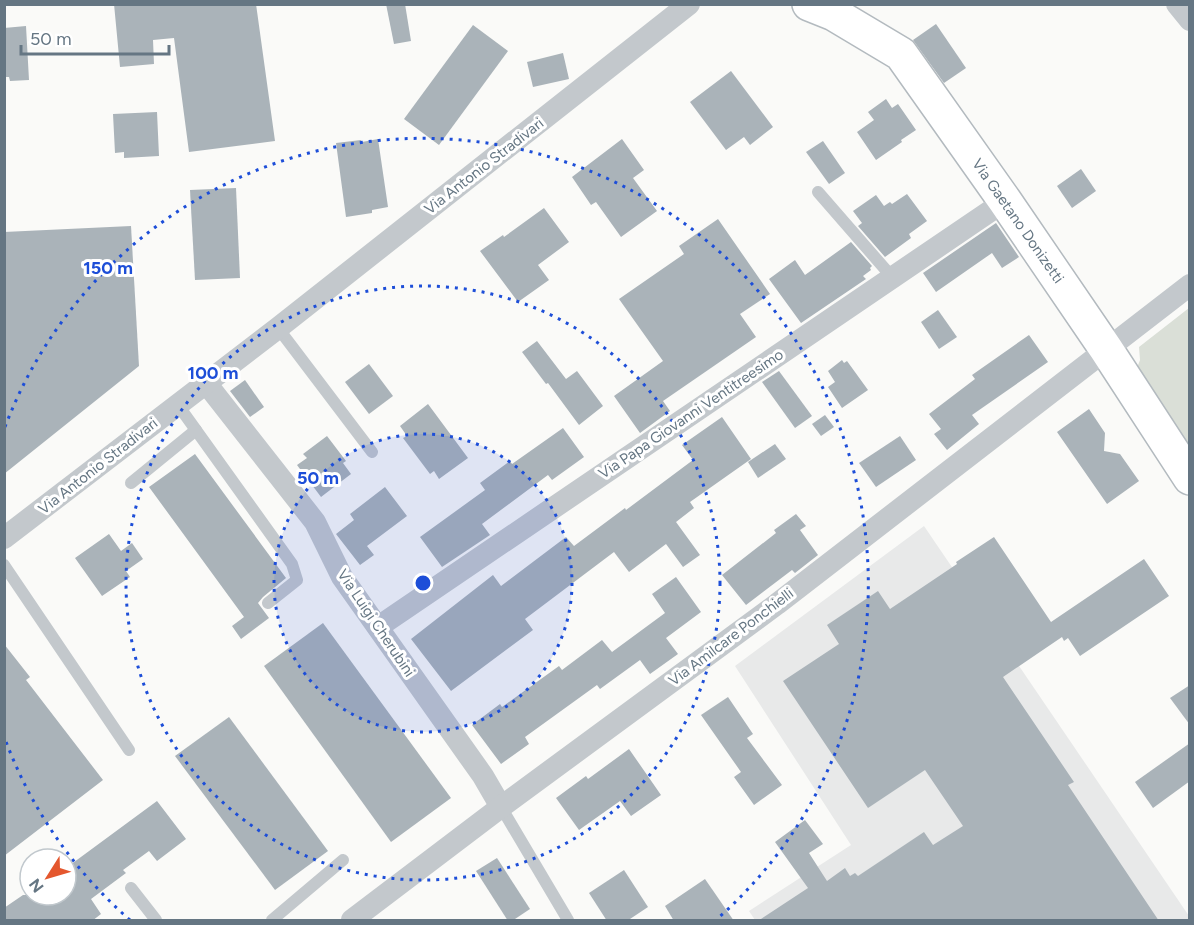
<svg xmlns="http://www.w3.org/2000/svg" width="1194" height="925" font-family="Figtree,sans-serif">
	<rect width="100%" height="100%" fill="#fafaf8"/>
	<path fill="#e8e9e9" d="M924,526L1189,916V920H755L749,911L851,845L735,666Z"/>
	<path fill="#dadfd7" d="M1189,308V456L1135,373L1140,360L1139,347Z"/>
	<g fill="#aab3b9">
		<path d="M114,4H256L275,141L189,152L174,38L153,40L154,64L120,67Z"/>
		<path d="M386,4H405L411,41L394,44Z"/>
		<path d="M936,24L966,68L944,83L913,40Z"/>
		<path d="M473,25L508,51L439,145L404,119Z"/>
		<path d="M26,26L29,80L10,81L9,77H4V28Z"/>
		<path d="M563,53L569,79L533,87L527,62Z"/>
		<path d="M731,71L773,127L750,145L744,137L726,150L690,102Z"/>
		<path d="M886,99L892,108L898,104L916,130L901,140L902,142L876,160L857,132L874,120L868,112Z"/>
		<path d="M157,112L159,156L124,158V152L115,153L113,114Z"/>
		<path d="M378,139L388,207L372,210V213L346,217L336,143L361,140L362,142Z"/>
		<path d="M622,139L644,170L633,178L657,211L621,237L596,202L591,205L572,177Z"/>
		<path d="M823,141L845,173L829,184L806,152Z"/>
		<path d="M1081,169L1096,191L1072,208L1057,186Z"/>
		<path d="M236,188L240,278L195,280L190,190Z"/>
		<path d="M907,194L927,221L909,234L911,238L885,257L858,226L862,223L853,211L876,195L884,206L890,202L892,204Z"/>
		<path d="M544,208L569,242L538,265L549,280L518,302L480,251L503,235L504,237Z"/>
		<path d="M718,219L770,294L740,314L756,337L663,401L670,411L640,433L614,396L663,361L619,299L684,254L679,246Z"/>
		<path d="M996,223L1019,257L1002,268L992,253L936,292L923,273Z"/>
		<path d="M131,226L139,366L4,474V232Z"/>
		<path d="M851,242L872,266L870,268L871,270L863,276L866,279L801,323L769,279L795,260L805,275Z"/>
		<path d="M938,310L957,337L939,349L921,322Z"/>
		<path d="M1029,335L1048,362L972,415L979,424L947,450L934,434L941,429L929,414L975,379L972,375Z"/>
		<path d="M537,341L566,379L577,371L603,406L579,425L548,383L546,384L522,352Z"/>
		<path d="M842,360L844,363L847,361L868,390L842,408L828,387L835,382L828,371Z"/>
		<path d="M369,364L393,396L369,414L345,382Z"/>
		<path d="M779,371L812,416L795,428L762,382Z"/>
		<path d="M245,380L264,407L250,417L230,391Z"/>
		<path d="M428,404L468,458L439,479L434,471L430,474L403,438L407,436L400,426Z"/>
		<path d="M1089,409L1105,433L1104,451L1120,454L1139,481L1107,504L1057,432Z"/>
		<path d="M825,415L834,427L821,436L812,424Z"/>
		<path d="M722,417L751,459L690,502L694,508L676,522L700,555L683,567L666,544L629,572L614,552L525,619L533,630L451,691L411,639L493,575L501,586L566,537L574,546L625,508L626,510L693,460L682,445Z"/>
		<path d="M563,428L584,457L552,480L548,475L482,524L490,535L442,567L420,537L485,490L480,483L510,461L512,464Z"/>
		<path d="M327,436L346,461L343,463L351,474L321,497L297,465L307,458L303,454Z"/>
		<path d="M900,436L916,460L876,487L859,463Z"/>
		<path d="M775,444L786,459L758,478L748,462Z"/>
		<path d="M195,454L286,578L263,597L258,603L269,618L241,639L232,626L244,617L149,487Z"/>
		<path d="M385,487L407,516L367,546L374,555L360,565L336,534L354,520L350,514Z"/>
		<path d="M796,514L806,526L800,530L818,555L795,573L792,570L746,605L722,575L776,533L774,530Z"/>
		<path d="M109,534L121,551L132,543L143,559L126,571L130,577L102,596L75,558Z"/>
		<path d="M994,537L1051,622L1144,559L1169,596L1080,656L1068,638L1064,641L1062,637L1003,677L1074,782L1068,785L1159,921H758L808,888L775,842L805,820L823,844L809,853L827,881L845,868L850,876L855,873L858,876L924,832L933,845L963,826L925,770L868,808L783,681L839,644L827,625L878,591L890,609L957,564L956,562Z"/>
		<path d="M676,577L701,612L666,638L678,654L650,674L640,660L600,689L597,685L525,737L529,744L501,764L472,725L500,704L502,707L559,666L562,670L602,640L612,652L665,613L652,594Z"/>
		<path d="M323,623L451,798L391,842L264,666Z"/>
		<path d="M4,644L30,677L26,680L103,780L4,856Z"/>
		<path d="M1190,685V725L1170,698Z"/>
		<path d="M728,697L753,734L747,738L782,785L754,805L734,777L741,772L701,715Z"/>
		<path d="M229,717L328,851L275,890L175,756Z"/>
		<path d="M1190,743V781L1153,808L1135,782Z"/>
		<path d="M629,749L661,795L631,816L620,801L579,830L556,798L586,776L588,779Z"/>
		<path d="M157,801L186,839L157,861L149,851L123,870L126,873L91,899L101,914L92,921H4V908L23,895H66V868Z"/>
		<path d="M497,858L530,909L512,921H508L476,871Z"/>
		<path d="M624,870L648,907L627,921H607L589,893Z"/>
		<path d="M705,879L734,921H674L665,906Z"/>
	</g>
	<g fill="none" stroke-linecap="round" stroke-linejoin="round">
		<g stroke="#b3babf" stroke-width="36">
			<path id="secondary" d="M809,4L834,14L901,54L1005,201L1106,349L1190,478"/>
		</g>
		<g stroke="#c3c8cc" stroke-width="12">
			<path d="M818,192L892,277"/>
			<path d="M278,328L372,452"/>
			<path d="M178,405L292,564L297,580L268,603"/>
			<path d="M131,483L196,430"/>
			<path d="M4,565L129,750"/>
			<path d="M501,807L568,920"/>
			<path d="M131,888L156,920"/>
			<path d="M272,920L343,860"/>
		</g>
		<g stroke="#c3c8cc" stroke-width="22">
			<path d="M1177,4L1190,20"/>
			<path d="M206,383L315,522L342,577L483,776L501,807"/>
			<path d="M4,538L278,328L689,4"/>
			<path d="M378,627L1005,201"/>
			<path d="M352,920L501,807L777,604L1190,285"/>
		</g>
		<use href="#secondary" stroke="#fff" stroke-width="33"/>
	</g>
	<circle cx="423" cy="583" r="149" fill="#1d4ed8" fill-opacity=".12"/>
	<g fill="none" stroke="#1d4ed8" stroke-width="3" stroke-dasharray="3 6">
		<circle cx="423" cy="583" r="149"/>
		<circle cx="423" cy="583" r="297"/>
		<path d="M130 920A446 446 0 0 1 5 739M5 427A446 446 0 1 1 716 920"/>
	</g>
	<g text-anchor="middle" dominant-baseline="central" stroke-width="6" stroke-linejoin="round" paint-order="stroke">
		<g font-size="15" fill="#657683" stroke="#fff">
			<text transform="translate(484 166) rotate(-38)">Via Antonio Stradivari</text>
			<text transform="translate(1018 221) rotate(55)">Via Gaetano Donizetti</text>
			<text transform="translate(691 414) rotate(-34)">Via Papa Giovanni Ventitreesimo</text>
			<text transform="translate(98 466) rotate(-38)">Via Antonio Stradivari</text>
			<text transform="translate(376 623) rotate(56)">Via Luigi Cherubini</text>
			<text transform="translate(731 637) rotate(-37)">Via Amilcare Ponchielli</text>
		</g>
	</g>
	<circle cx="423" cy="583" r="9" fill="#1d4ed8" stroke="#fff" stroke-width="3"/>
	<g font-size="18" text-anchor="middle" font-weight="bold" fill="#1d4ed8" stroke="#fff" stroke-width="6" stroke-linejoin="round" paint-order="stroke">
		<text x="108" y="274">150 m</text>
		<text x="213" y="379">100 m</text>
		<text x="318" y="484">50 m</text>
	</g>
	<rect width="1194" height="925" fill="none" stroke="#657683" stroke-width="12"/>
	<g transform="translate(48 877) rotate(233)"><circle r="28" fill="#ffffff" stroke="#c1c8cd" stroke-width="1.5"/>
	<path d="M0-4.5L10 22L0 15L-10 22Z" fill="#e4572e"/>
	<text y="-9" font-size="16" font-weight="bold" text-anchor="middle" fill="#657683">N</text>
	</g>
	<path d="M21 45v9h148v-9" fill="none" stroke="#657683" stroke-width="3"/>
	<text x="30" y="45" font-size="18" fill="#657683" stroke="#ffffff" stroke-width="4.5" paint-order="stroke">50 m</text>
</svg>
